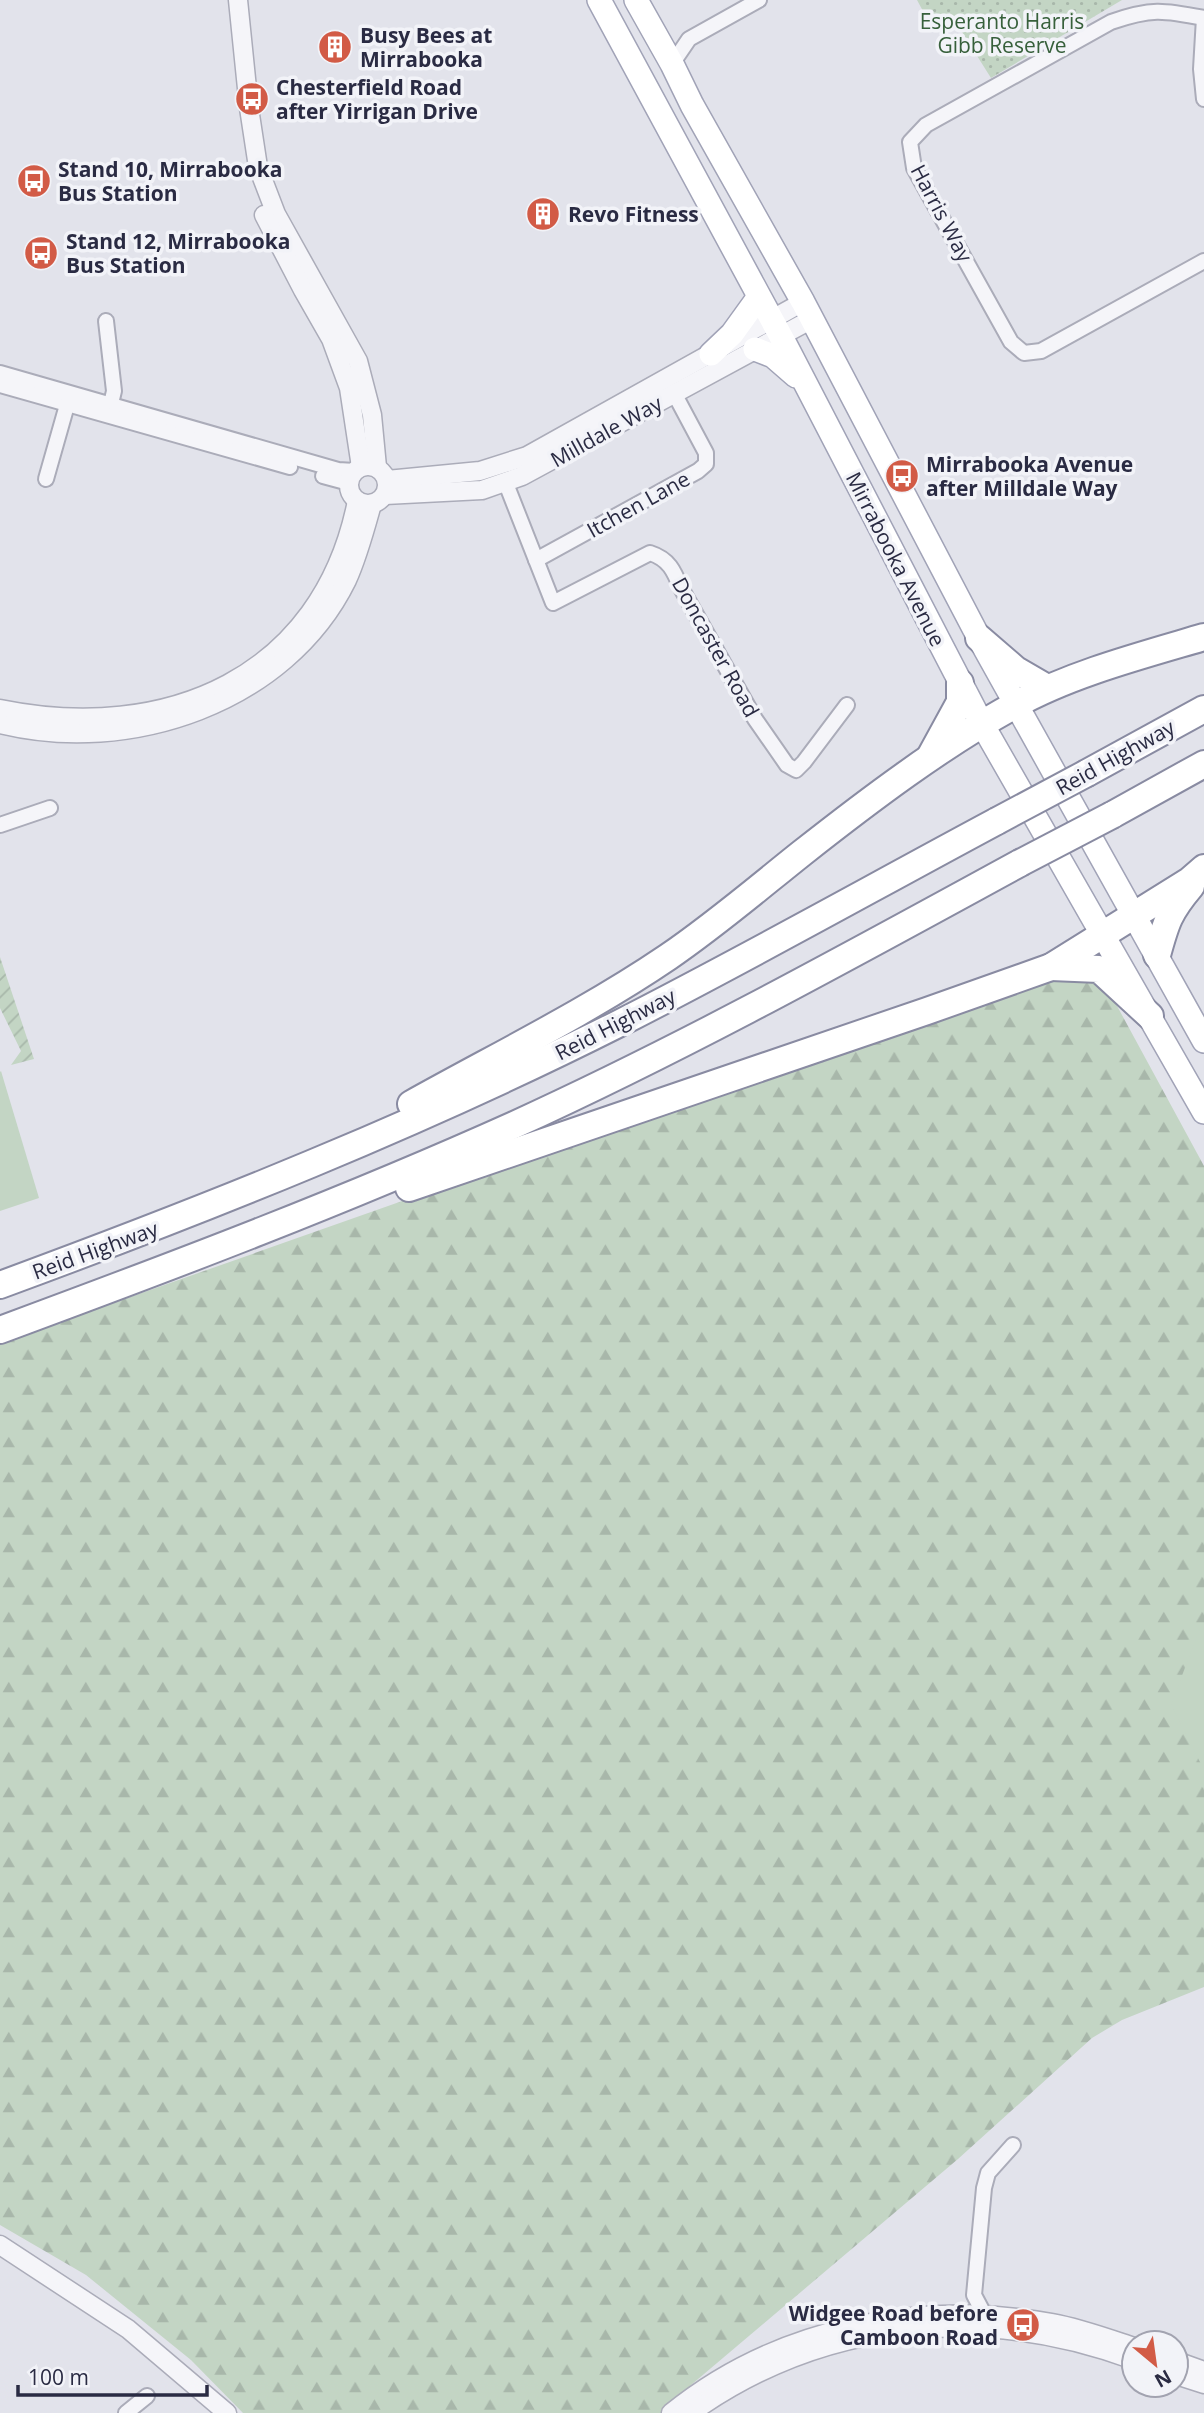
<svg xmlns="http://www.w3.org/2000/svg" width="1204" height="2413" font-family="'Open Sans',sans-serif">
	<defs>
		<pattern id="grass-dots" width="8" height="8" patternUnits="userSpaceOnUse" patternTransform="scale(1.75)"><rect width="8" height="8" fill="#c3d5c4"/><path d="M2 2h.1M6 6h.1" fill="none" stroke="#a8b7aa" stroke-width="1.8" stroke-linecap="round"/></pattern>
		<pattern id="forest-firs" width="22" height="20" patternUnits="userSpaceOnUse" patternTransform="scale(1.75)"><rect width="22" height="20" fill="#c3d5c4"/><path d="M5 1l3.5 6h-7zM16 11l3.5 6h-7z" fill="#a8b7aa"/></pattern>
		<pattern id="garden-furrows" width="10" height="10" patternUnits="userSpaceOnUse" patternTransform="scale(1.75)"><rect width="10" height="10" fill="#c3d5c4"/><path d="M-1 1l2-2M0 10L10 0M9 11l2-2" fill="none" stroke="#a8b7aa"/></pattern>
	</defs>
	<rect width="100%" height="100%" fill="#e2e3eb"/>
	<path fill="url(#grass-dots)" d="M917,0H1122L991,78L950,13L930,24Z"/>
	<path fill="url(#forest-firs)" d="M1091,958L1204,1166V1987L1122,2020L1092,2038L958,2159L691,2385L664,2413H243L191,2360L86,2275L0,2225V1343Z"/>
	<path fill="url(#garden-furrows)" d="M0,957L34,1059L11,1065L21,1051L0,1008Z"/>
	<g fill="#c3d5c4">
		<path d="M1,1071L39,1198L0,1211V1072Z"/>
		<path d="M1204,1624V1770L1171,1705L1198,1633Z"/>
	</g>
	<g fill="none" stroke-linecap="round" stroke-linejoin="round">
		<g stroke="#abacb9" stroke-width="18">
			<g id="minor">
				<path d="M1204,18C1163,10 1151,8 1111,22L926,125L910,142L914,168L1011,342L1024,353L1041,351L1204,261"/>
				<path d="M1204,18L1201,69L1204,99"/>
				<path d="M672,64L689,39L759,0"/>
				<path d="M106,321L114,391L109,412"/>
				<path d="M0,373L338,470L355,471"/>
				<path d="M0,385L290,467"/>
				<path d="M323,476L349,483"/>
				<path d="M46,479L69,398"/>
				<path d="M505,481L553,603L650,553C669,559 674,571 681,588L755,719L787,765L796,770L804,762L847,705"/>
				<path d="M536,560L698,471L706,464V453L674,393"/>
				<path d="M0,825L50,808"/>
				<path d="M984,2314L974,2295L984,2188L988,2173L1013,2145"/>
				<path d="M126,2413L147,2396"/>
			</g>
		</g>
		<g stroke="#abacb9" stroke-width="21">
			<g id="tertiary">
				<path d="M238,0L249,108L258,167L276,214L358,361L372,415L377,467"/>
				<path d="M264,215L303,290L331,339L349,388L361,467"/>
				<circle cx="368" cy="485" r="19"/>
				<path d="M387,480L480,471L527,456L803,302"/>
				<path d="M385,495L482,490L522,476L812,319"/>
				<path d="M0,709C166,743 322,678 357,501"/>
				<path d="M0,724C129,756 286,704 347,580C358,556 365,529 372,504"/>
				<path d="M0,2245L128,2329L227,2413"/>
				<path d="M1176,2361L1204,2371"/>
				<path d="M1176,2375L1204,2384"/>
				<path d="M671,2413C777,2327 920,2299 1052,2323C1080,2328 1107,2338 1134,2347"/>
				<path d="M691,2413C823,2319 983,2304 1134,2360"/>
			</g>
		</g>
		<g stroke="#a1a3b7" stroke-width="26">
			<g id="primary">
				<path d="M599,0L785,344L982,724L1204,1112"/>
				<path d="M636,0L672,64L692,105L803,302L979,638L1204,1041"/>
				<path d="M755,349L773,356L796,376"/>
				<path d="M711,354L732,334L758,298"/>
			</g>
		</g>
		<g stroke="#898ba2" stroke-width="30">
			<g id="motorway">
				<path d="M979,638L1016,670L1047,688"/>
				<path d="M931,755L960,702V683"/>
				<path d="M1087,773L1204,709"/>
				<path d="M1112,815L1204,764"/>
				<path d="M1157,955C1166,922 1169,912 1191,886"/>
				<path d="M1051,967L1099,969L1150,1016"/>
				<path d="M411,1104C497,1056 587,1012 668,957C715,925 758,888 802,853C868,801 942,745 1015,705C1070,674 1143,655 1204,637"/>
				<path d="M409,1188L927,1011L1051,967L1189,881L1204,868"/>
				<path d="M0,1285C209,1208 417,1125 616,1025C744,960 870,889 997,821"/>
				<path d="M0,1330C173,1266 345,1201 514,1125C687,1046 853,954 1020,863"/>
			</g>
		</g>
		<use href="#minor" stroke="#f5f5f9" stroke-width="14"/>
		<use href="#tertiary" stroke="#f5f5f9" stroke-width="18"/>
		<use href="#primary" stroke="#fff" stroke-width="23"/>
		<use href="#motorway" stroke="#fff" stroke-width="26"/>
		<g stroke="#898ba2" stroke-width="30" stroke-linecap="butt">
			<g id="motorway-bridge">
				<path d="M997,821L1087,773"/>
				<path d="M1020,863L1112,815"/>
			</g>
		</g>
		<use href="#motorway-bridge" stroke="#fff" stroke-width="26"/>
	</g>
	<defs>
		<g id="building-disc" transform="scale(1.75)"><circle r="9.5" fill="#d25b46" stroke="#f2f3f8"/><path d="M-4-6H4V6H1V3H-1V6H-4ZM-2.5-4.3h1.7v1.8h-1.7ZM.8-4.3h1.7v1.8H.8ZM-2.5-1h1.7V.8h-1.7ZM.8-1h1.7V.8H.8Z" fill="#fff"/></g>
		<g id="bus-disc" transform="scale(1.75)"><circle r="9.5" fill="#d25b46" stroke="#f2f3f8"/><path d="M-5-6H5V4H4V6H2V4H-2V6H-4V4H-5ZM-3.5-4V0h7V-4ZM-3.5 1.2v1.5H-2V1.2ZM2 1.2v1.5H3.5V1.2Z" fill="#fff"/></g>
	</defs>
	<g fill-rule="evenodd">
		<use href="#building-disc" x="335" y="47"/>
		<use href="#bus-disc" x="252" y="99"/>
		<use href="#bus-disc" x="34" y="181"/>
		<use href="#building-disc" x="543" y="214"/>
		<use href="#bus-disc" x="41" y="253"/>
		<use href="#bus-disc" x="902" y="476"/>
		<use href="#bus-disc" x="1023" y="2325"/>
	</g>
	<g text-anchor="middle" dominant-baseline="central" stroke-width="7" stroke-linejoin="round" paint-order="stroke">
		<g font-size="21" fill="#37603b" stroke="#f2f3f8">
			<text x="1002" y="21">Esperanto Harris<tspan x="1002" dy="24">Gibb Reserve</tspan></text>
		</g>
		<g font-size="21" font-weight="bold" fill="#2a2b43" stroke="#f2f3f8" text-anchor="start">
			<text x="360" y="35">Busy Bees at<tspan x="360" dy="24">Mirrabooka</tspan></text>
			<text x="276" y="87">Chesterfield Road<tspan x="276" dy="24">after Yirrigan Drive</tspan></text>
			<text x="58" y="169">Stand 10, Mirrabooka<tspan x="58" dy="24">Bus Station</tspan></text>
			<text x="568" y="214">Revo Fitness</text>
			<text x="66" y="241">Stand 12, Mirrabooka<tspan x="66" dy="24">Bus Station</tspan></text>
			<text x="926" y="464">Mirrabooka Avenue<tspan x="926" dy="24">after Milldale Way</tspan></text>
			<text x="998" y="2313" text-anchor="end">Widgee Road before<tspan x="998" dy="24">Camboon Road</tspan></text>
		</g>
		<g font-size="21" fill="#2a2b43" stroke="#f2f3f8">
			<text transform="translate(942 213) rotate(62)">Harris Way</text>
			<text transform="translate(606 431) rotate(-29)">Milldale Way</text>
			<text transform="translate(638 504) rotate(-29)">Itchen Lane</text>
			<text transform="translate(896 559) rotate(63)">Mirrabooka Avenue</text>
			<text transform="translate(716 647) rotate(61)">Doncaster Road</text>
			<text transform="translate(1115 757) rotate(-29)">Reid Highway</text>
			<text transform="translate(615 1024) rotate(-27)">Reid Highway</text>
			<text transform="translate(95 1250) rotate(-20)">Reid Highway</text>
		</g>
	</g>
	<g transform="translate(1155 2364) rotate(151)"><circle r="33" fill="#f2f3f8" stroke="#a2a3b0" stroke-width="2"/>
	<path d="M0-5L12 26L0 18L-12 26Z" fill="#d25b46"/>
	<text y="-10" font-size="19" font-weight="bold" text-anchor="middle" fill="#2a2b43">N</text>
	</g>
	<path d="M18 2385v10h189v-10" fill="none" stroke="#2a2b43" stroke-width="3.5"/>
	<text x="28" y="2385" font-size="21" fill="#2a2b43" stroke="#f2f3f8" stroke-width="5" paint-order="stroke">100 m</text>
</svg>
